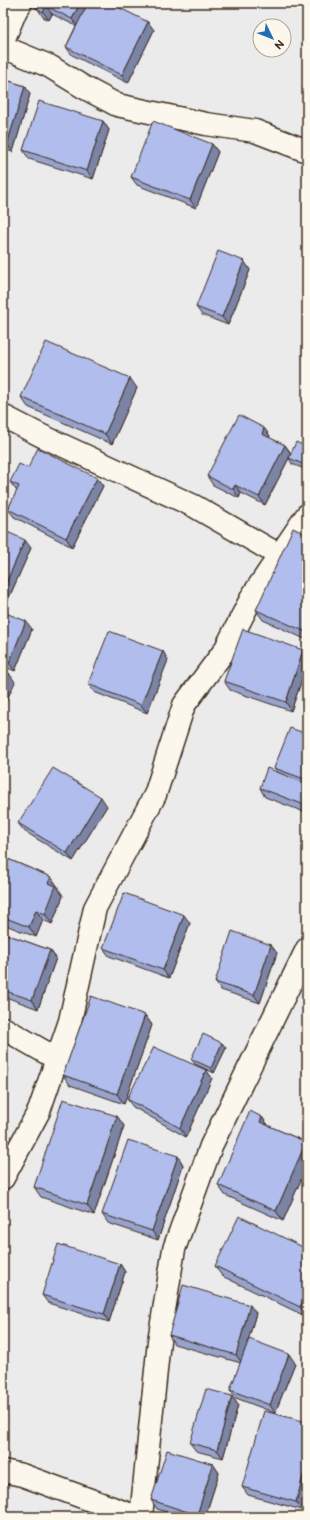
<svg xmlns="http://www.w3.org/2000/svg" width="310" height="1520" font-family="'Balsamiq Sans',sans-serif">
	<rect width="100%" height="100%" fill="#ecebec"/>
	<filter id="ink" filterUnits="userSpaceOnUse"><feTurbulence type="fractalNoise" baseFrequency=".025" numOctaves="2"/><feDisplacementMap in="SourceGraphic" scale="8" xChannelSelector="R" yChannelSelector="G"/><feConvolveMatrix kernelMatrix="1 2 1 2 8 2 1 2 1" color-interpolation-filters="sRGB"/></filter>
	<g filter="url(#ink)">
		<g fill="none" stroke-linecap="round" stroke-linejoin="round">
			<g stroke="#3b2a1e" stroke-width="25">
				<g id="minor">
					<path d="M3,41L16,10L21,3"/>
					<path d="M3,47L49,66L85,88L117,105L206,124L255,131L307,151"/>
					<path d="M3,416L40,435L194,506L279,555"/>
					<path d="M3,1028L57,1059"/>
					<path d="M3,1178L39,1111L70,1021L95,908L155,795L184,705L225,650L253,595L307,515"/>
					<path d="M3,1471L22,1475L137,1517"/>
					<path d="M141,1517L159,1341L174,1249L211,1146L307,949"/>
				</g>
			</g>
			<use href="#minor" stroke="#fbf7ec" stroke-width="22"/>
		</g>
		<g fill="#97a3cc" stroke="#3b2a1e">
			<path d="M31,3H36L154,30L128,83L72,55L66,47L76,26L52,14L49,20L43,17L38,9L35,8Z"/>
			<path d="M3,79L25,86L30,94L13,152L3,149Z"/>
			<path d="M103,121L109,130L93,179L29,159L23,150Z"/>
			<path d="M212,144L218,152L196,208L137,185L131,177Z"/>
			<path d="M244,261L250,270L228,325L202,315L196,307Z"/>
			<path d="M137,388L112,444L28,407L21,397Z"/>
			<path d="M264,428L270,436L269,438L285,445L291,453L307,447V470L292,464L289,458L265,505L241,493L239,498L213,485L207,476Z"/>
			<path d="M28,468L97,478L103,486L72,547L14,517L8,509L17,491L16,490L10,482Z"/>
			<path d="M3,530L31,548L7,602L3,600Z"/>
			<path d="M307,535V640L263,620L256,610Z"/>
			<path d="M3,612L32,629L15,671L3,666Z"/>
			<path d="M303,650L307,655V665L291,711L230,690L224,681Z"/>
			<path d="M168,660L147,713L94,692L88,684Z"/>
			<path d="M307,734V813L265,797L260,788L278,772L274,768Z"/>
			<path d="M107,806L73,861L24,831L18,823Z"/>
			<path d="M3,857L51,877L58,887V888L63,896L52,924L43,920L36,937L3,924Z"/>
			<path d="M190,923L169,978L109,956L103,948Z"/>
			<path d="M3,933L50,950L56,958L38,1009L3,996Z"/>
			<path d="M277,953L260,1003L221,990L215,982Z"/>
			<path d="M145,1015L152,1025L124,1104L70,1085L63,1075Z"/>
			<path d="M222,1043L226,1048L214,1073L195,1064L191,1059Z"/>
			<path d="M206,1070L212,1078L186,1137L133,1107L127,1099Z"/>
			<path d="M117,1116L124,1126L94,1215L41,1197L34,1187Z"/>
			<path d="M262,1117L269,1126L306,1142L307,1143V1166L283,1221L225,1195L218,1185Z"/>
			<path d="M178,1156L183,1165L158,1240L108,1223L102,1214Z"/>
			<path d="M307,1249V1317L222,1276L215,1266Z"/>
			<path d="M120,1264L125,1272L109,1322L48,1303L42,1295Z"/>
			<path d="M256,1313L246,1347L295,1363L275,1413L236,1398L230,1390L241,1363L174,1344L169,1335Z"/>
			<path d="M232,1396L238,1405L223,1458L196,1451L190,1443Z"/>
			<path d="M307,1422V1491L302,1510L248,1495L242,1487Z"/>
			<path d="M213,1464L219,1473L205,1517H183L157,1509L151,1500Z"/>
		</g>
		<g fill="#7b84a6" stroke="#3b2a1e">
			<path d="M80,3H90L78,27L72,19Z"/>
			<path d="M46,6L52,14L49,20L43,12Z"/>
			<path d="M148,22L154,30L128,83L122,75Z"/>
			<path d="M25,86L30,94L13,152L7,144Z"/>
			<path d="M103,121L109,130L93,179L87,171Z"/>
			<path d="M212,144L218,152L196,208L190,200Z"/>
			<path d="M244,261L250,270L228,325L222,317Z"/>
			<path d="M130,378L137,388L112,444L105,434Z"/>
			<path d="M264,428L270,436L268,442L262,434Z"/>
			<path d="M285,445L291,454L265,505L259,497Z"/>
			<path d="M97,478L103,486L72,547L66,538Z"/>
			<path d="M235,485L241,493L239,498L233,489Z"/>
			<path d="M25,540L31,548L7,602L3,596V590Z"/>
			<path d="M26,621L32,629L15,671L9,663Z"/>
			<path d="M307,625V636L304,631Z"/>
			<path d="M303,650L307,655V665L291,711L286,702Z"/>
			<path d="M163,651L168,660L147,713L141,705Z"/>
			<path d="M9,673L15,682L3,709V687Z"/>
			<path d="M101,797L107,806L73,861L67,853Z"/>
			<path d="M51,877L58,887V888L63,896L52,924L45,914L48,883Z"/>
			<path d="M36,910L43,920L36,937L29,927Z"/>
			<path d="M184,915L190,923L169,978L163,970Z"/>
			<path d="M271,945L277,953L260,1003L254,995Z"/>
			<path d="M50,950L56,958L38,1009L32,1000Z"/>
			<path d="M145,1015L152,1025L124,1104L117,1094Z"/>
			<path d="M222,1043L226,1048L214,1073L211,1068Z"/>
			<path d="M3,1063L8,1070L3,1081Z"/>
			<path d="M206,1070L212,1078L186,1137L180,1128Z"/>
			<path d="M117,1116L124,1126L94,1215L87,1205Z"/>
			<path d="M262,1117L269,1127L260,1122Z"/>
			<path d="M306,1142L307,1143V1166L283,1221L276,1211Z"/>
			<path d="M178,1156L183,1165L158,1240L152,1231Z"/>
			<path d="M120,1264L125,1272L109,1322L104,1314Z"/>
			<path d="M307,1293V1317L300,1307Z"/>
			<path d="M250,1305L256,1313L242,1363L236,1355Z"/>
			<path d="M289,1354L295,1363L275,1413L270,1405Z"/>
			<path d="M3,1377L5,1381L3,1386Z"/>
			<path d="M232,1396L238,1405L223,1458L217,1450Z"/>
			<path d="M307,1462V1491L302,1510L296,1502Z"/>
			<path d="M213,1464L219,1473L205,1517H199L197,1515Z"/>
		</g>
		<g fill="#b0bded" stroke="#3b2a1e">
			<path d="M36,3H80L72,19L46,6L43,12L37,9L39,5Z"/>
			<path d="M88,3H110L148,22L122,75L66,47Z"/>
			<path d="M3,79L25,86L7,144L3,143Z"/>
			<path d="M39,101L103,121L87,171L23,150Z"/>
			<path d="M153,121L212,144L190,200L131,177Z"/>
			<path d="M218,251L244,261L222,317L196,307Z"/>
			<path d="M46,342L130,378L105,434L21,397Z"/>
			<path d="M239,415L264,428L262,434L285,445L259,497L235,485L233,489L207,476Z"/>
			<path d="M296,442L307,447V466L289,458Z"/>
			<path d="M38,448L97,478L66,538L8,509L19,486L10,482L19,464L28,468Z"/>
			<path d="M293,528L307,535V625L304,631L256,610Z"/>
			<path d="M3,530L25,540L3,590Z"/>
			<path d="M3,612L26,621L9,663L3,660Z"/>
			<path d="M243,629L303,650L286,702L224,681Z"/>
			<path d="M109,631L163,651L141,705L88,684Z"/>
			<path d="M3,671L9,673L3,687Z"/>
			<path d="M290,728L307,734V780L274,768Z"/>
			<path d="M53,768L101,797L67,853L18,823Z"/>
			<path d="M267,768L307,784V806L260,788Z"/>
			<path d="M3,857L51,877L48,883L56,886L45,914L36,910L29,927L3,917Z"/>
			<path d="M124,893L184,915L163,970L103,948Z"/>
			<path d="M232,931L271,945L254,995L215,982Z"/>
			<path d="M3,933L50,950L32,1000L3,990Z"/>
			<path d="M307,959V968L304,967Z"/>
			<path d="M91,996L145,1015L117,1094L63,1075Z"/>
			<path d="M203,1034L222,1043L211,1068L191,1059Z"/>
			<path d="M154,1047L206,1070L180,1128L127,1099Z"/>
			<path d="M63,1099L117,1116L87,1205L34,1187Z"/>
			<path d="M250,1111L262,1117L260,1122L306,1142L276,1211L218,1185Z"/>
			<path d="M128,1140L178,1156L152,1231L102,1214Z"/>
			<path d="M239,1216L307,1249V1293L300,1307L215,1266Z"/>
			<path d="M58,1244L120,1264L104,1314L42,1295Z"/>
			<path d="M183,1285L250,1305L236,1355L169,1335Z"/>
			<path d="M249,1339L289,1354L270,1405L230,1390Z"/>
			<path d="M206,1389L232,1396L217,1450L190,1443Z"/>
			<path d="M264,1411L307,1422V1462L296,1502L242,1487Z"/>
			<path d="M167,1450L213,1464L197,1515L151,1500Z"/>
		</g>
	</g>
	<rect width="310" height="1520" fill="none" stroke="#fbf7ec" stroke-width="16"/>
	<rect x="8" y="8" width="294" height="1504" fill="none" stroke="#3b2a1e" stroke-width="1.5" filter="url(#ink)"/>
	<g transform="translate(272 38) rotate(133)"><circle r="19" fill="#fbf7ec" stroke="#aea59a"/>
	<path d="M0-3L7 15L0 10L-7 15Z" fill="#1f6fb2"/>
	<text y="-6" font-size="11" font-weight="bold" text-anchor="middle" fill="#3b2a1e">N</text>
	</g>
</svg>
